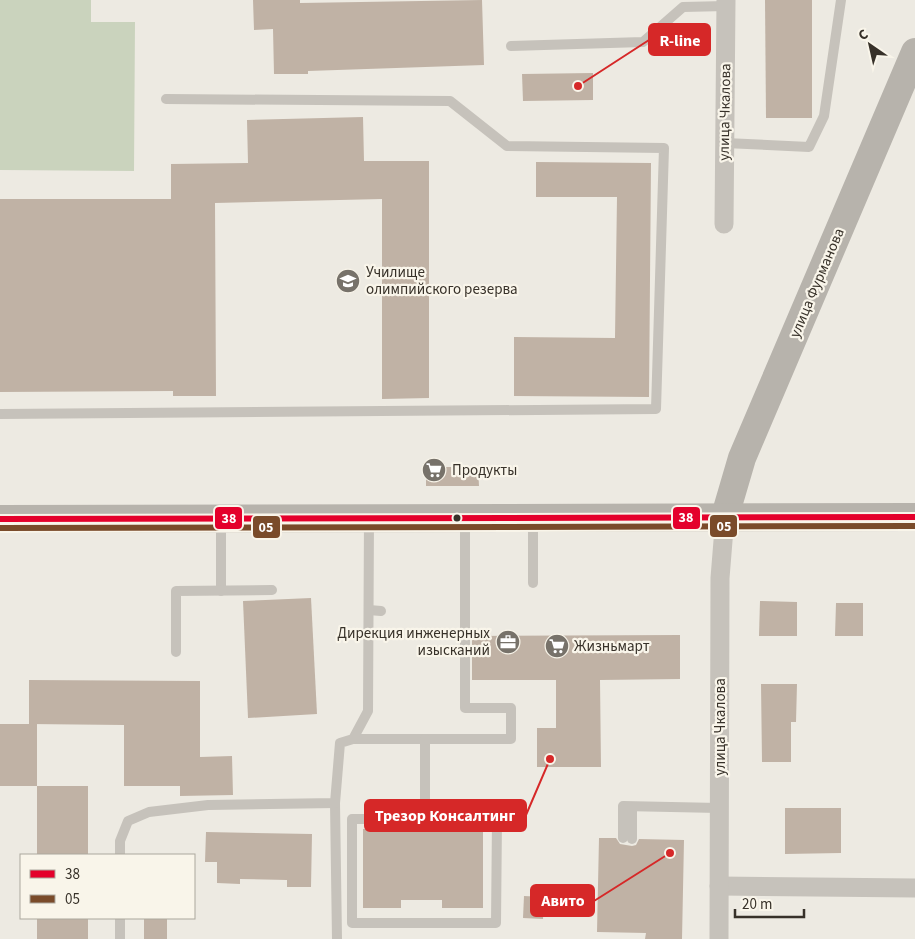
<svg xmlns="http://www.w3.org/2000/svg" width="915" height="939" font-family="'Source Sans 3',sans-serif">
	<rect width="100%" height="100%" fill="#edeae2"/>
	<path fill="#cad3bd" d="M0,0H91V22H135L134,171L0,170Z"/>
	<g fill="#c0b2a5">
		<path d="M253,0H300V3L482,0L484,65L308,71V74H274L273,29L254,30Z"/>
		<path d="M765,0H812V118H766Z"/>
		<path d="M593,73V100L523,101L522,74Z"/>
		<path d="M363,117L364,161H429V398L382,399V199L215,203L216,396H173V391L0,392V199H171V164L248,163L247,120Z"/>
		<path d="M536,162L651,163L649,397L514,396V337L615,338L617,197H536Z"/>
		<path d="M426,467H478L479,486H426Z"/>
		<path d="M311,598L317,714L248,718L243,601Z"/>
		<path d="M760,601L797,602V636H759Z"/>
		<path d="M836,603H863V636H835Z"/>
		<path d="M680,635V679L600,680L601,767H537V728H556V680H472V636Z"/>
		<path d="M29,680L200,681V757L232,756L233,795L180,796V786H124V725L29,724Z"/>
		<path d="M761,684H797L796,722H791V762H762Z"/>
		<rect x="0" y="724" width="37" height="62"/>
		<rect x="37" y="786" width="51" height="69"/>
		<path d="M785,808H841V853L785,854Z"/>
		<path d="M363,829H483V908H442V900H401V908H363Z"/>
		<path d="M206,832L312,834L311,887H287V880L240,879V884L217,883V862H205Z"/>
		<path d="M599,838H616L620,844L632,846L636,845L639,839L684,840L682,939H645L646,933L597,932Z"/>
		<path d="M524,896L544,897L543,919L523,918Z"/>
		<rect x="37" y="918" width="51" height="21"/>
		<rect x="144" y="918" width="23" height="21"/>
	</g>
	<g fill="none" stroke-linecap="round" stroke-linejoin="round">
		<g stroke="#c6c2bb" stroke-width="10">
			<path d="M511,46L643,42L683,7L726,6"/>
			<path d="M725,143L809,147L824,116L841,0"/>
			<path d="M0,414L656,409L664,148L507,146L450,101L166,99"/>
			<path d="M533,583V518"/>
			<path d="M221,591V519"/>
			<path d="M369,610L381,611"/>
			<path d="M176,652V591L272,590"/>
			<path d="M353,739H511V708H465V518"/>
			<path d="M335,803L337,939"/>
			<path d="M425,819H497L496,923H352V819H425V739"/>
			<path d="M623,838V806L719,808"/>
			<path d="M632,839V807"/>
			<path d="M120,855V841L128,821L149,812L208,805L335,803L340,743L353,739L368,711L369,518"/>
			<path d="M120,939V918"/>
		</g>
		<g stroke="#c6c2bb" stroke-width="19">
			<path d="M724,224L726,0"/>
			<path d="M719,886L915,888"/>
			<path d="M719,939L720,578L725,516"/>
		</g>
		<g stroke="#b7b3ac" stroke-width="28">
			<path d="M725,516L742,458L915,52"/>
			<path d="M0,519L915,517"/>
		</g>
		<g stroke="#f9f5ea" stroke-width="10">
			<path id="bus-1" d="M0,519L915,517"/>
		</g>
		<g stroke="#f9f5ea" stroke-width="10">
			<path id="bus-2" d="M0,528L915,526"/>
		</g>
		<use href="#bus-1" stroke="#e4002b" stroke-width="6"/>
		<use href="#bus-2" stroke="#7a4b2a" stroke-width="6"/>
	</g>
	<defs>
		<g id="university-disc" transform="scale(1.25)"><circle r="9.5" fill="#77726a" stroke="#f9f5ea"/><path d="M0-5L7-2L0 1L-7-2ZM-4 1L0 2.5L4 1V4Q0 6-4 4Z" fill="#fff"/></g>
		<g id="supermarket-disc" transform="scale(1.25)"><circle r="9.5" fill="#77726a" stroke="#f9f5ea"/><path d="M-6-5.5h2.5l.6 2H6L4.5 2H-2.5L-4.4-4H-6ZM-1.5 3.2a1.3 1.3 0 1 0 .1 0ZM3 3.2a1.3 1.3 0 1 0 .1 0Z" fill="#fff"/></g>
		<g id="office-disc" transform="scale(1.25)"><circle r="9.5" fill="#77726a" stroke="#f9f5ea"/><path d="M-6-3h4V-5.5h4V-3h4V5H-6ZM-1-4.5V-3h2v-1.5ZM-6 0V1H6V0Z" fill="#fff"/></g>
	</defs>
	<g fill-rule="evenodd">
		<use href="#university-disc" x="348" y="281"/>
		<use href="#supermarket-disc" x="434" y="470"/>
		<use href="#office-disc" x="508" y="642"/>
		<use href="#supermarket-disc" x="557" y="646"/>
	</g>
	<circle fill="#373129" stroke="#f9f5ea" stroke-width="2" cx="457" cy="518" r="4.5"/>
	<g text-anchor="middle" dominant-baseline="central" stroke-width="4.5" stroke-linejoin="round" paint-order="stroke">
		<g font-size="15" fill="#373129" stroke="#f9f5ea">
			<text transform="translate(725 112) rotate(-89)">улица Чкалова</text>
			<text transform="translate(817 283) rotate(-67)">улица Фурманова</text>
			<text transform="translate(720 727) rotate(-90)">улица Чкалова</text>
		</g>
		<g font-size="15" fill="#373129" stroke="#f9f5ea" text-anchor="start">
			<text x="366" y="272">Училище<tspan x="366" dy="17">олимпийского резерва</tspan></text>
			<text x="452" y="470">Продукты</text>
			<text x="490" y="633" text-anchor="end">Дирекция инженерных<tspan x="490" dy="17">изысканий</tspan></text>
			<text x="574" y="646">Жизньмарт</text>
		</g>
	</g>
	<path fill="none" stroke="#d62828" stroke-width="2" d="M578 86L649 40M550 759L526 815M670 853L594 901"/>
	<g fill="#d62828" stroke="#f9f5ea" stroke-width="2">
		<circle cx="578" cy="86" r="5"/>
		<circle cx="550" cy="759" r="5"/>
		<circle cx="670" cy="853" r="5"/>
	</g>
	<g fill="#d62828" stroke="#d62828" stroke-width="2">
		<rect x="649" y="24" width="61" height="31" rx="5"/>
		<rect x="365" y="800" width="161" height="31" rx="5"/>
		<rect x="531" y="885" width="63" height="31" rx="5"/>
	</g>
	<g font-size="16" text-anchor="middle" font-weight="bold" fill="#fff">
		<text x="680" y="46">R-line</text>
		<text x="445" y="821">Трезор Консалтинг</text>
		<text x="563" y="906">Авито</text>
	</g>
	<g stroke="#f9f5ea" stroke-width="2">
		<rect x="672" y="506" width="29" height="24" rx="5" fill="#e4002b"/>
		<rect x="214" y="506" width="29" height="24" rx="5" fill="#e4002b"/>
		<rect x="709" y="514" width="29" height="24" rx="5" fill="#7a4b2a"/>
		<rect x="252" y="515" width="29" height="24" rx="5" fill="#7a4b2a"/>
	</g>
	<g font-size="14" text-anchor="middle" font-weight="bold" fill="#fff">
		<text x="686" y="522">38</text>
		<text x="229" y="523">38</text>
		<text x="724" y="531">05</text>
		<text x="266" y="532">05</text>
	</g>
	<rect x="20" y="854" width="175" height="65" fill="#f9f5ea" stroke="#aba79d"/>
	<rect x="30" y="870" width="25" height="8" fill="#e4002b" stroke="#aba79d"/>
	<text x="65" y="879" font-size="15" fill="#373129">38</text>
	<rect x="30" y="895" width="25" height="8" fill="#7a4b2a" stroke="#aba79d"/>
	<text x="65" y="904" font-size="15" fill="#373129">05</text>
	<g transform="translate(870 45) rotate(326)" stroke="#f9f5ea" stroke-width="4" paint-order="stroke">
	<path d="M0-4L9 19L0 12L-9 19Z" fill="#373129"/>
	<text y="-8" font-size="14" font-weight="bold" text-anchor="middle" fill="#373129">С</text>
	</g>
	<path d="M735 909v8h69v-8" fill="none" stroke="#373129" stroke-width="2.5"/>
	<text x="742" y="909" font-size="15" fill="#373129" stroke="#f9f5ea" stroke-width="4" paint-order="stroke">20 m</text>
</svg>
